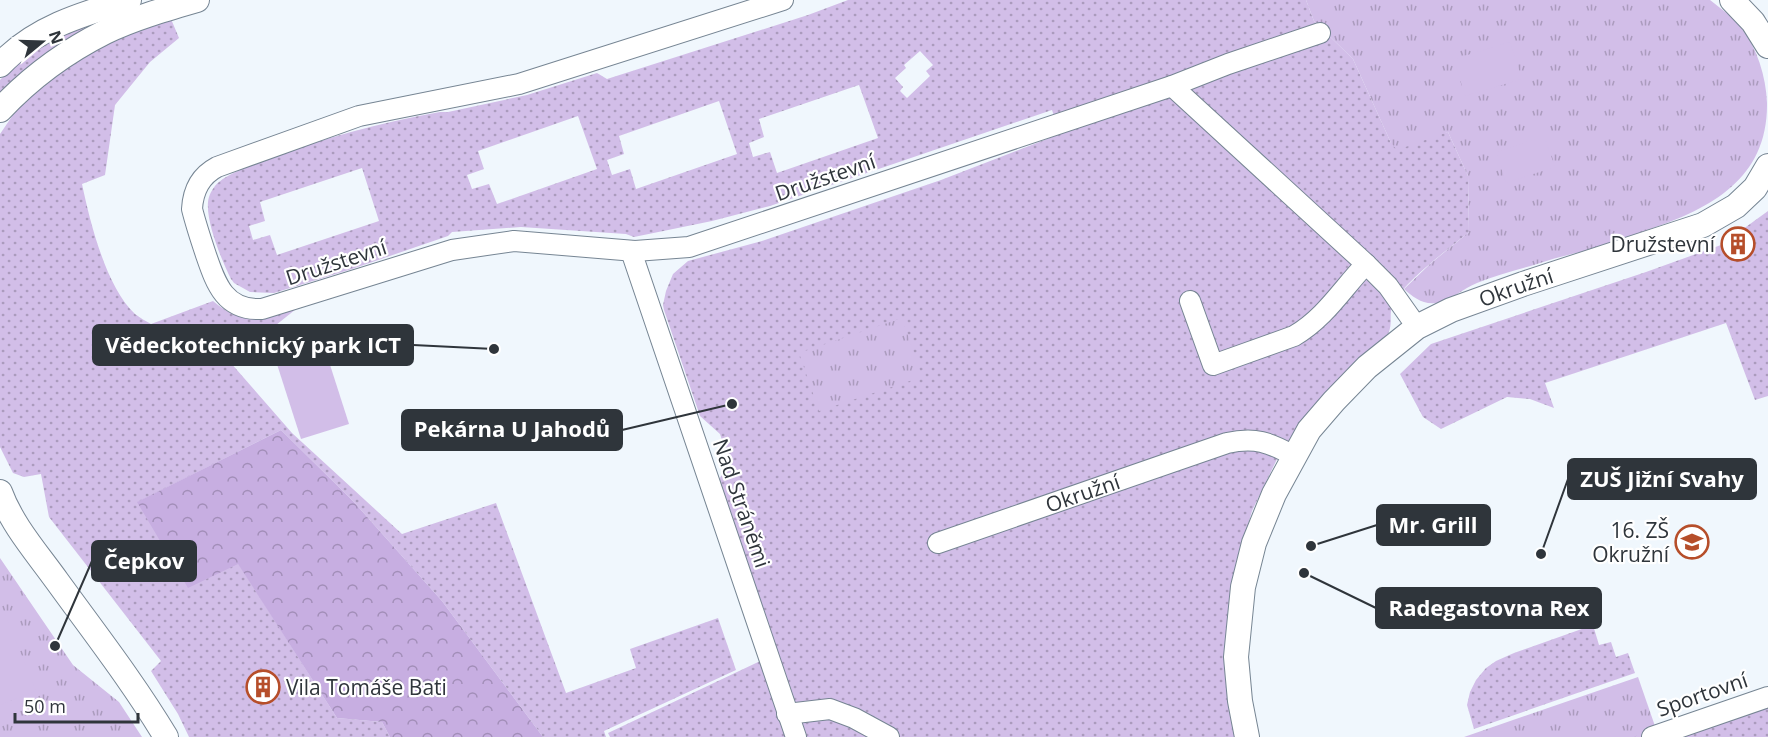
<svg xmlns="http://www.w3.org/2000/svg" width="1768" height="737" font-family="'Open Sans',sans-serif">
	<defs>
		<pattern id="grass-dots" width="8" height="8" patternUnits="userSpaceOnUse" patternTransform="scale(1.5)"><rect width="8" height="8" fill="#d2bee8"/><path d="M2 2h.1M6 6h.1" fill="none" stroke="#ab9bbd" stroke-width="1.8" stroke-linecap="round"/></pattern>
		<pattern id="forest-crowns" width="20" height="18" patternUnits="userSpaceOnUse" patternTransform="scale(1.5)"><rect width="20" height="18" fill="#c7aee1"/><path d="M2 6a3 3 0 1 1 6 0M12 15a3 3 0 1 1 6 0" fill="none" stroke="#a28eb8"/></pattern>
		<pattern id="park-tufts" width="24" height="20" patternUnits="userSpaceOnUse" patternTransform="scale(1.5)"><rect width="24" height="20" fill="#d2bee8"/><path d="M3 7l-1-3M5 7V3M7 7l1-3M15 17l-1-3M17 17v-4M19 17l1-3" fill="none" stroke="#ab9bbd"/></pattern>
	</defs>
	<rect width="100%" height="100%" fill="#f0f7fd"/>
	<g fill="url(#grass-dots)" fill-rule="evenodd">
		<path d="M155,0L0,95V80L12,67L37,47L111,14Z"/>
		<path d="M848,0H1306L1314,21L1353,59L1391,143L1448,132L1468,176L1469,232C1449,249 1400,284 1392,307C1389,315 1393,323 1388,334L1336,382L1310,411L1289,441L1282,442L1277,459L1252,511L1244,539L1236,737H610L608,733L775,654L719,480L722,474L730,464L720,434L700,416L664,310L663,305L666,291L673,274L688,261L762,241L941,180L1060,134L1052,110L770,206L712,221L634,237L626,234L521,227L452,232L448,236L352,269L274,293L250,292L234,283L231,279C222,261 203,216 209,197C211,191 215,185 219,182C231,172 250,166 265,161C321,138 380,123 440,112H448L527,95L597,73L607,79L808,15ZM920,51L933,65L926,71L930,76L907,98L900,91L903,87L895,78L906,68L904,65ZM859,85L878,138L777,173L770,152L753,157L749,143L764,137L759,119ZM719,101L737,154L636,189L630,169L612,175L607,160L624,154L619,136ZM578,116L597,169L497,204L489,184L472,189L467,175L484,169L478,151ZM362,168L379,221L277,255L270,235L253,240L249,226L265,221L260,202Z"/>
		<path d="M171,19L179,38L150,62L115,105L105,175L82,184C90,222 106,287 135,314C140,318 146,321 151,324L213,301C243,326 261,321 296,309L230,362L292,433L402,534L496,503L566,693L636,668L630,649L718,618L736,670L604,731L606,737H543L442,601L353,501L281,430L138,502L238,563L337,718L382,722L390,737H189L178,714L151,671L161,661L49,517L41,474L24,477L13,473L0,447V134L15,112L30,95L77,60L128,33Z"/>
		<path d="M1768,211V396L1755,400L1726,323L1545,383L1554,408L1530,399L1507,397L1441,429L1423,417L1400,374L1431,344L1646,272L1721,245Z"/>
		<path d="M1593,625L1599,645L1611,642L1616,657L1628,653L1635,673L1474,729L1467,705L1470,692L1476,680L1486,668L1496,661L1514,653Z"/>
		<path d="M1768,687V737H1614L1664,723Z"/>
	</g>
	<path fill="url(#forest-crowns)" d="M281,430L353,501L442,601L543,737H390L382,722L337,718L238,564L188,588L137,502Z"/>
	<g fill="url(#park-tufts)">
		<path d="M1306,0H1710C1720,8 1733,17 1741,27C1757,48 1766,76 1767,103C1768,178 1712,208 1650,229C1633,235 1616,242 1599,247C1578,253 1557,257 1537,264C1517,270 1496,275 1477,283C1462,289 1452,300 1436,303C1423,305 1413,297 1404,289L1430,264L1469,232L1468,176L1448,132L1397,150L1391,143L1353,59L1314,21Z"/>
		<path d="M902,318L922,377L819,411L799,353Z"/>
		<path d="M0,558L73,665L119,702L142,737H0Z"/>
		<path d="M1638,677L1656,729L1633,737H1464Z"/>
	</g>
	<g fill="#d2bee8">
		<path d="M1510,42L1522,79L1465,96L1454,59Z"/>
		<path d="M1544,136L1555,167L1506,183L1496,152Z"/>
		<path d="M323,343L349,424L301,439L275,358Z"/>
		<path d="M0,607H2L36,691L0,705Z"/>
	</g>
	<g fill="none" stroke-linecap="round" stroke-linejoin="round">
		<g stroke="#768593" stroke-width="22">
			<g id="minor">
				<path d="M783,0L519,84L359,116L217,167C200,176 193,191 192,209C196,225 201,240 206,255C216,284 225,311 262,309L452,250L514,241L635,251L689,247L1172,86L1228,64L1320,33"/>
				<path d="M1172,86L1366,264L1388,286L1417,327"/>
				<path d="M631,251L796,737"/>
				<path d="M1190,301L1213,365L1294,336C1325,318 1342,289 1366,264"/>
				<path id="s1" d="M938,543L1227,443C1255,437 1269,442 1294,456"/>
				<path d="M787,714L830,709L854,718L889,737"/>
				<path d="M1652,737L1768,697"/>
			</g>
		</g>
		<g stroke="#768593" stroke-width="26">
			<g id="tertiary">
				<path d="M1732,0L1753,22L1768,46"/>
				<path d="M0,65C34,28 82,14 129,0"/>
				<path d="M0,110C30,78 65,52 105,32C134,18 166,9 197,0"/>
				<path d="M0,492C12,525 37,553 57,581C94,632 133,682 166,737"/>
				<path id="s2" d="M1247,737L1240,701L1236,657L1243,587L1254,543L1274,494L1309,430L1334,401L1367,367L1417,327L1451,310L1523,284L1703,225L1736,206L1755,188L1768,166"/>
			</g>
		</g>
		<use href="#minor" stroke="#fff" stroke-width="20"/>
		<use href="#tertiary" stroke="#fff" stroke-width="24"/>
	</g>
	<defs>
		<g id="building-ring" transform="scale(1.725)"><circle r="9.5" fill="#fff" stroke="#b64e2a" stroke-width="1.5"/><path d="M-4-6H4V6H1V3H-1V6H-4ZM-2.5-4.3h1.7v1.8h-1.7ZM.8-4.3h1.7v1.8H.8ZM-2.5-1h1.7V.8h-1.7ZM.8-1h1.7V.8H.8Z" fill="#b64e2a"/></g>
		<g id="school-ring" transform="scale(1.725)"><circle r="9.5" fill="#fff" stroke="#b64e2a" stroke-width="1.5"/><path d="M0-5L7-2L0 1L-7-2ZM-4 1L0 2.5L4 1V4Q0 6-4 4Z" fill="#b64e2a"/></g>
	</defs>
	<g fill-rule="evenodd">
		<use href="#building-ring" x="1738" y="244"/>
		<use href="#school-ring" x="1692" y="542"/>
		<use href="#building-ring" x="263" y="687"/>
	</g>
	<g text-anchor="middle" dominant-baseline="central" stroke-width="4.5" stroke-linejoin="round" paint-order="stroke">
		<g font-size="21" fill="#2f353b" stroke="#fff">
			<text transform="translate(825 177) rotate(-19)">Družstevní</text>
			<text transform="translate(336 262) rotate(-18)">Družstevní</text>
			<text stroke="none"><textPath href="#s2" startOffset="579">Okružní</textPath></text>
			<text stroke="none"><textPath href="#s1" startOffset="153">Okružní</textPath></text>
			<text transform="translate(742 503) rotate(71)">Nad Stráněmi</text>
			<text transform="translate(1702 694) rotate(-19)">Sportovní</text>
		</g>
		<g font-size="21" fill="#2f353b" stroke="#fff" text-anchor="end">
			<text x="1715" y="244">Družstevní</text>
			<text x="1669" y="530">16. ZŠ<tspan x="1669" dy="24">Okružní</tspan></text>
			<text x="286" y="687" text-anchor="start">Vila Tomáše Bati</text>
		</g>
	</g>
	<path fill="none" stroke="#2f353b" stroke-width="2" d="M494 349L413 345M732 404L622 430M1541 554L1568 479M1311 546L1377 525M55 646L92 561M1304 573L1376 608"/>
	<g fill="#2f353b" stroke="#fff" stroke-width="2">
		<circle cx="494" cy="349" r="6"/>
		<circle cx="732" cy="404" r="6"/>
		<circle cx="1541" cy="554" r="6"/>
		<circle cx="1311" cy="546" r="6"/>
		<circle cx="55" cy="646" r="6"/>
		<circle cx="1304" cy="573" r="6"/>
	</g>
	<g fill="#2f353b" stroke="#2f353b" stroke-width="2">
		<rect x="93" y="325" width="320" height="40" rx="6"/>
		<rect x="402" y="410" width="220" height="40" rx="6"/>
		<rect x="1568" y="459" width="188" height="40" rx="6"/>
		<rect x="1377" y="505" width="113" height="40" rx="6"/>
		<rect x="92" y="541" width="104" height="40" rx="6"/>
		<rect x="1376" y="588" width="225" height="40" rx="6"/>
	</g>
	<g font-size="22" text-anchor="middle" font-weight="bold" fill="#fff">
		<text x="253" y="353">Vědeckotechnický park ICT</text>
		<text x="512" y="437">Pekárna U Jahodů</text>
		<text x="1662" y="487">ZUŠ Jižní Svahy</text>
		<text x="1433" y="533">Mr. Grill</text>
		<text x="144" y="569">Čepkov</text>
		<text x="1489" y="616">Radegastovna Rex</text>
	</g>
	<g transform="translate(42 42) rotate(71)" stroke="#ffffff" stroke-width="4.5" paint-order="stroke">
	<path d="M0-4.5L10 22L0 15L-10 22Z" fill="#2f353b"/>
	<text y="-9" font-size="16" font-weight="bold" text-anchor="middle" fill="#2f353b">N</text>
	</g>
	<path d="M15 713v9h123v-9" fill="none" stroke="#2f353b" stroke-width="3"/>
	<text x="24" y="713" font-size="18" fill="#2f353b" stroke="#ffffff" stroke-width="4.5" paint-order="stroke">50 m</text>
</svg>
